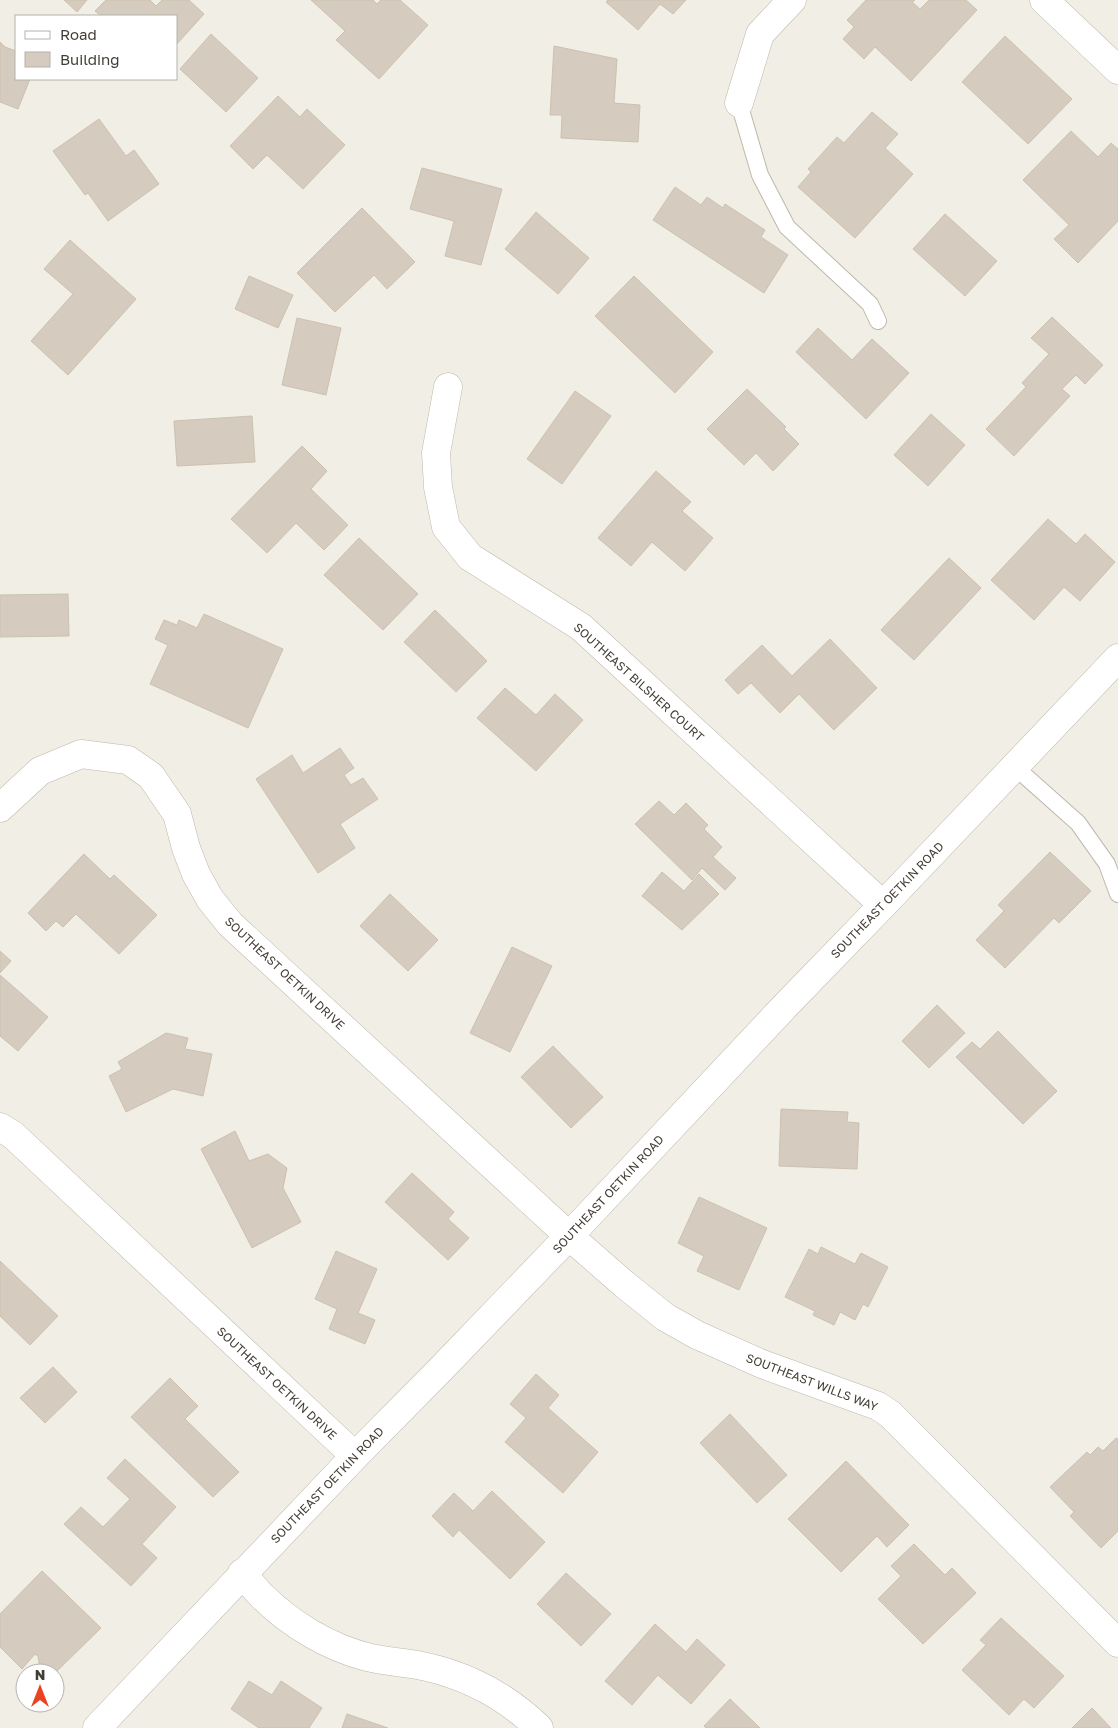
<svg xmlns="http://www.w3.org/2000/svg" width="1118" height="1728" font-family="'Golos Text',sans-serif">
	<rect width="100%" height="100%" fill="#f1eee5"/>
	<g fill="#d5ccbf" stroke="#ccc1af">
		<path d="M64,0H87L77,12Z"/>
		<path d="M106,0H150L156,6L162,0H189L204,14L176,45V16H101L95,11Z"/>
		<path d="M311,0H373L377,4L381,0H400L428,25L379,79L336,40L345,31Z"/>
		<path d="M608,0H686L673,14L660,4L638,30L606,2Z"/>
		<path d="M866,0H915L912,2L920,9L929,0H966L977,10L911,81L875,47L864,59L843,39L854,27L847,20Z"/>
		<path d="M211,34L258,78L226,112L180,69Z"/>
		<path d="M1005,36L1072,99L1028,144L962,82Z"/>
		<path d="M0,42L5,47L16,51V79H30L18,109L0,102Z"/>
		<path d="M554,46L617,59L614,103L640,105L638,142L561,138L562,115H550Z"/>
		<path d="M278,96L300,117L307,109L345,145L303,189L267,155L253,169L230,146Z"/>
		<path d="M872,112L898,134L885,148L913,174L855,238L798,187L811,172L808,169L837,137L844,143Z"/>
		<path d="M99,119L126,156L134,150L159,184L108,221L88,193L85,195L53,151Z"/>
		<path d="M1071,131L1098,157L1111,143L1118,149V221L1078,263L1054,239L1069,225L1023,180Z"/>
		<path d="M422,168L502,189L481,265L445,256L454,221L410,209Z"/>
		<path d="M675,187L701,205L707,197L723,208L725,204L765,230L761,237L788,255L764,293L653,220Z"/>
		<path d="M362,208L415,262L387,289L374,275L335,312L297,273Z"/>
		<path d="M536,212L589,258L558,294L505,249Z"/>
		<path d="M945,214L997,261L965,296L913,249Z"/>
		<path d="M70,240L136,299L68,375L31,341L73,294L44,269Z"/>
		<path d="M249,276L293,295L278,328L235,309Z"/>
		<path d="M634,276L713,352L675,393L595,316Z"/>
		<path d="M1052,317L1103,365L1085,384L1076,375L1062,389L1070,396L1014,456L986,429L1026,387L1022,383L1049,354L1031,338Z"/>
		<path d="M297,318L341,328L326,395L282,385Z"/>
		<path d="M818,328L852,360L872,339L909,373L866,419L796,352Z"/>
		<path d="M747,389L786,427L784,429L799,444L773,471L756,453L744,465L707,429Z"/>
		<path d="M575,391L611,416L562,484L527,459Z"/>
		<path d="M931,414L965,445L928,486L894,455Z"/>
		<path d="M252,416L255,462L177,466L174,421Z"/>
		<path d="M302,446L327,471L311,489L348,525L324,550L296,523L267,553L231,519Z"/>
		<path d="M656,471L691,502L682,511L713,538L685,571L652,542L631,566L598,538Z"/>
		<path d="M1048,519L1076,544L1085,534L1115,562L1080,601L1064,587L1034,620L991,580Z"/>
		<path d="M359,538L418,594L383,630L324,575Z"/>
		<path d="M949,558L981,588L914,660L881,630Z"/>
		<path d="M68,594L69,636L0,637V595Z"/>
		<path d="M435,610L487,661L456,692L404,642Z"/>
		<path d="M204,614L283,649L248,728L150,684L168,645L155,639L164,620L177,625L179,620L197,628Z"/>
		<path d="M830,639L877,688L834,730L799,694L780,713L751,683L738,694L725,680L762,645L792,676Z"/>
		<path d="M505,688L536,715L555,694L583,720L536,771L477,718Z"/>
		<path d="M340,748L354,768L344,775L351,785L363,778L378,799L340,824L355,848L318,873L256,779L292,755L303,773Z"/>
		<path d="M659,801L674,815L686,803L708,825L704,829L722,847L713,857L736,878L725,890L702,868L692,880L635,824Z"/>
		<path d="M1050,852L1091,891L1059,923L1054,918L1005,968L976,940L1004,911L998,905Z"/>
		<path d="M84,854L110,879L114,875L157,915L119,954L76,914L63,927L56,921L46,931L28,913Z"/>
		<path d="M662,872L684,891L699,874L719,894L682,930L642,896Z"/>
		<path d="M390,894L438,940L408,971L360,926Z"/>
		<path d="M512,947L552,966L510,1052L470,1033Z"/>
		<path d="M0,951L11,961L0,973Z"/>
		<path d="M0,975L48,1017L18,1051L0,1036Z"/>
		<path d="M937,1005L965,1033L929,1068L902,1041Z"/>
		<path d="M998,1031L1057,1091L1023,1124L956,1057L972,1042L980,1049Z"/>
		<path d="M166,1033L188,1038L185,1049L212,1054L203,1096L173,1089L126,1112L109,1076L122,1069L118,1062Z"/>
		<path d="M553,1046L603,1097L571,1128L521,1077Z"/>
		<path d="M781,1109L848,1112L847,1122L859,1123L857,1169L779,1166Z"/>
		<path d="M235,1131L249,1161L268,1154L287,1168L283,1188L301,1222L252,1248L201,1149Z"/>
		<path d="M412,1173L454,1212L448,1219L469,1238L448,1260L385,1202Z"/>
		<path d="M699,1197L767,1228L739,1290L697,1271L704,1256L678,1243Z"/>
		<path d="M821,1247L855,1264L861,1253L888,1267L868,1307L863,1304L855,1320L840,1312L834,1325L813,1315L815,1311L785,1297L809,1249L818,1254Z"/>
		<path d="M336,1251L377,1269L358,1313L375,1320L365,1344L329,1329L337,1309L315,1299Z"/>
		<path d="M0,1261L58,1316L30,1345L0,1316Z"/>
		<path d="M53,1367L77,1392L45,1423L20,1398Z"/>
		<path d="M536,1374L559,1395L548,1408L598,1452L563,1493L505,1442L526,1418L510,1404Z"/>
		<path d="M170,1378L198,1406L185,1419L239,1472L213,1497L131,1417Z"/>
		<path d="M730,1414L787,1475L757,1503L700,1443Z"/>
		<path d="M1116,1438L1118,1439V1531L1101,1548L1070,1516L1074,1512L1050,1487L1087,1452L1090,1455L1098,1447L1103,1451Z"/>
		<path d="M125,1459L176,1507L142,1544L157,1558L131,1586L64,1524L81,1507L103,1527L130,1499L107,1478Z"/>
		<path d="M846,1461L909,1525L887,1547L877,1536L841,1572L788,1519Z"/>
		<path d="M492,1491L545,1542L510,1579L459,1530L453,1537L432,1516L454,1493L473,1511Z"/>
		<path d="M914,1544L945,1575L952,1568L976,1593L923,1644L878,1599L901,1576L891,1566Z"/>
		<path d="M42,1571L101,1628L55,1673H46L40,1669L38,1656L35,1654L22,1669L0,1647V1614Z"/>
		<path d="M566,1573L611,1614L581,1646L537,1604Z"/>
		<path d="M1001,1618L1064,1676L1034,1708L1024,1699L1009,1715L962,1670L986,1645L980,1640Z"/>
		<path d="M655,1624L686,1652L697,1639L725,1665L691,1704L658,1675L632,1705L605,1681Z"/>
		<path d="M249,1681L272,1695L281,1681L322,1708L309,1728H259L231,1709Z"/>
		<path d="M730,1699L760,1728H706L704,1726Z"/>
		<path d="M1092,1708L1111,1728H1072Z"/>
		<path d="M347,1714L388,1728H342Z"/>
	</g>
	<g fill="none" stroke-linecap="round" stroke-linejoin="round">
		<g stroke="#bfb8ac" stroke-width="18">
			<g id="service">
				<path d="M739,103L760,175L787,227L870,304L878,321"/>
				<path d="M1015,767L1078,823L1107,864L1118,894"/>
			</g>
		</g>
		<g stroke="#bfb8ac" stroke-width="29">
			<g id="minor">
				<path d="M1044,0L1118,70"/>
				<path d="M739,103L760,34L792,0"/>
				<path d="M448,387L436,453L438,487L446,527L470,557L581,627L883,905"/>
				<path d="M0,808L40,771L81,754L128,760L151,776L177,814L186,848L196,874L210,899L230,924L569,1236L624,1284L665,1317L697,1335L762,1364L878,1406L890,1414L1118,1643"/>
				<path d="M0,1127L13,1135L355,1456"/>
				<path d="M242,1573C249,1581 255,1589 262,1596C290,1624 328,1647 367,1657C386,1662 407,1662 427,1667C470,1677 507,1697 539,1728"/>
				<path d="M97,1728L355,1456L440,1370L569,1236L786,1005L883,905L1118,658"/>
			</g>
		</g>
		<use href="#service" stroke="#fff" stroke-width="16"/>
		<use href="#minor" stroke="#fff" stroke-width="28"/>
	</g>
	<g text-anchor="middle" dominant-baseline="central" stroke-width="4.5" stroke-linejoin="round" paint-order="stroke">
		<g font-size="12" fill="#433e35" stroke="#fff">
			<text transform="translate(639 682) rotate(42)">SOUTHEAST BILSHER COURT</text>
			<text transform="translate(887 900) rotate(-46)">SOUTHEAST OETKIN ROAD</text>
			<text transform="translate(285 973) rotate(43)">SOUTHEAST OETKIN DRIVE</text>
			<text transform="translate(608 1194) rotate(-47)">SOUTHEAST OETKIN ROAD</text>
			<text transform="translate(812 1382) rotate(21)">SOUTHEAST WILLS WAY</text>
			<text transform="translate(277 1383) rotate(43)">SOUTHEAST OETKIN DRIVE</text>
			<text transform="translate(327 1485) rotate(-46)">SOUTHEAST OETKIN ROAD</text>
		</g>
	</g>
	<rect x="15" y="15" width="162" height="65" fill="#ffffff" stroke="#b4b2ae"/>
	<rect x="25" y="31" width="25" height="8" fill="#ffffff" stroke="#b4b2ae"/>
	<text x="60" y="40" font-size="15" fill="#433e35">Road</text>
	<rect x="25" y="52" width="25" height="15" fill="#d5ccbf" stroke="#b4b2ae"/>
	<text x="60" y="65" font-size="15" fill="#433e35">Building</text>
	<g transform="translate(40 1688)"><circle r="24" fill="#ffffff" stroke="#b4b2ae"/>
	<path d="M0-4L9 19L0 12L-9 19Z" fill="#ea4324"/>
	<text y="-8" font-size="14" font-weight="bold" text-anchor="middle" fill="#433e35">N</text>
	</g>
</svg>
